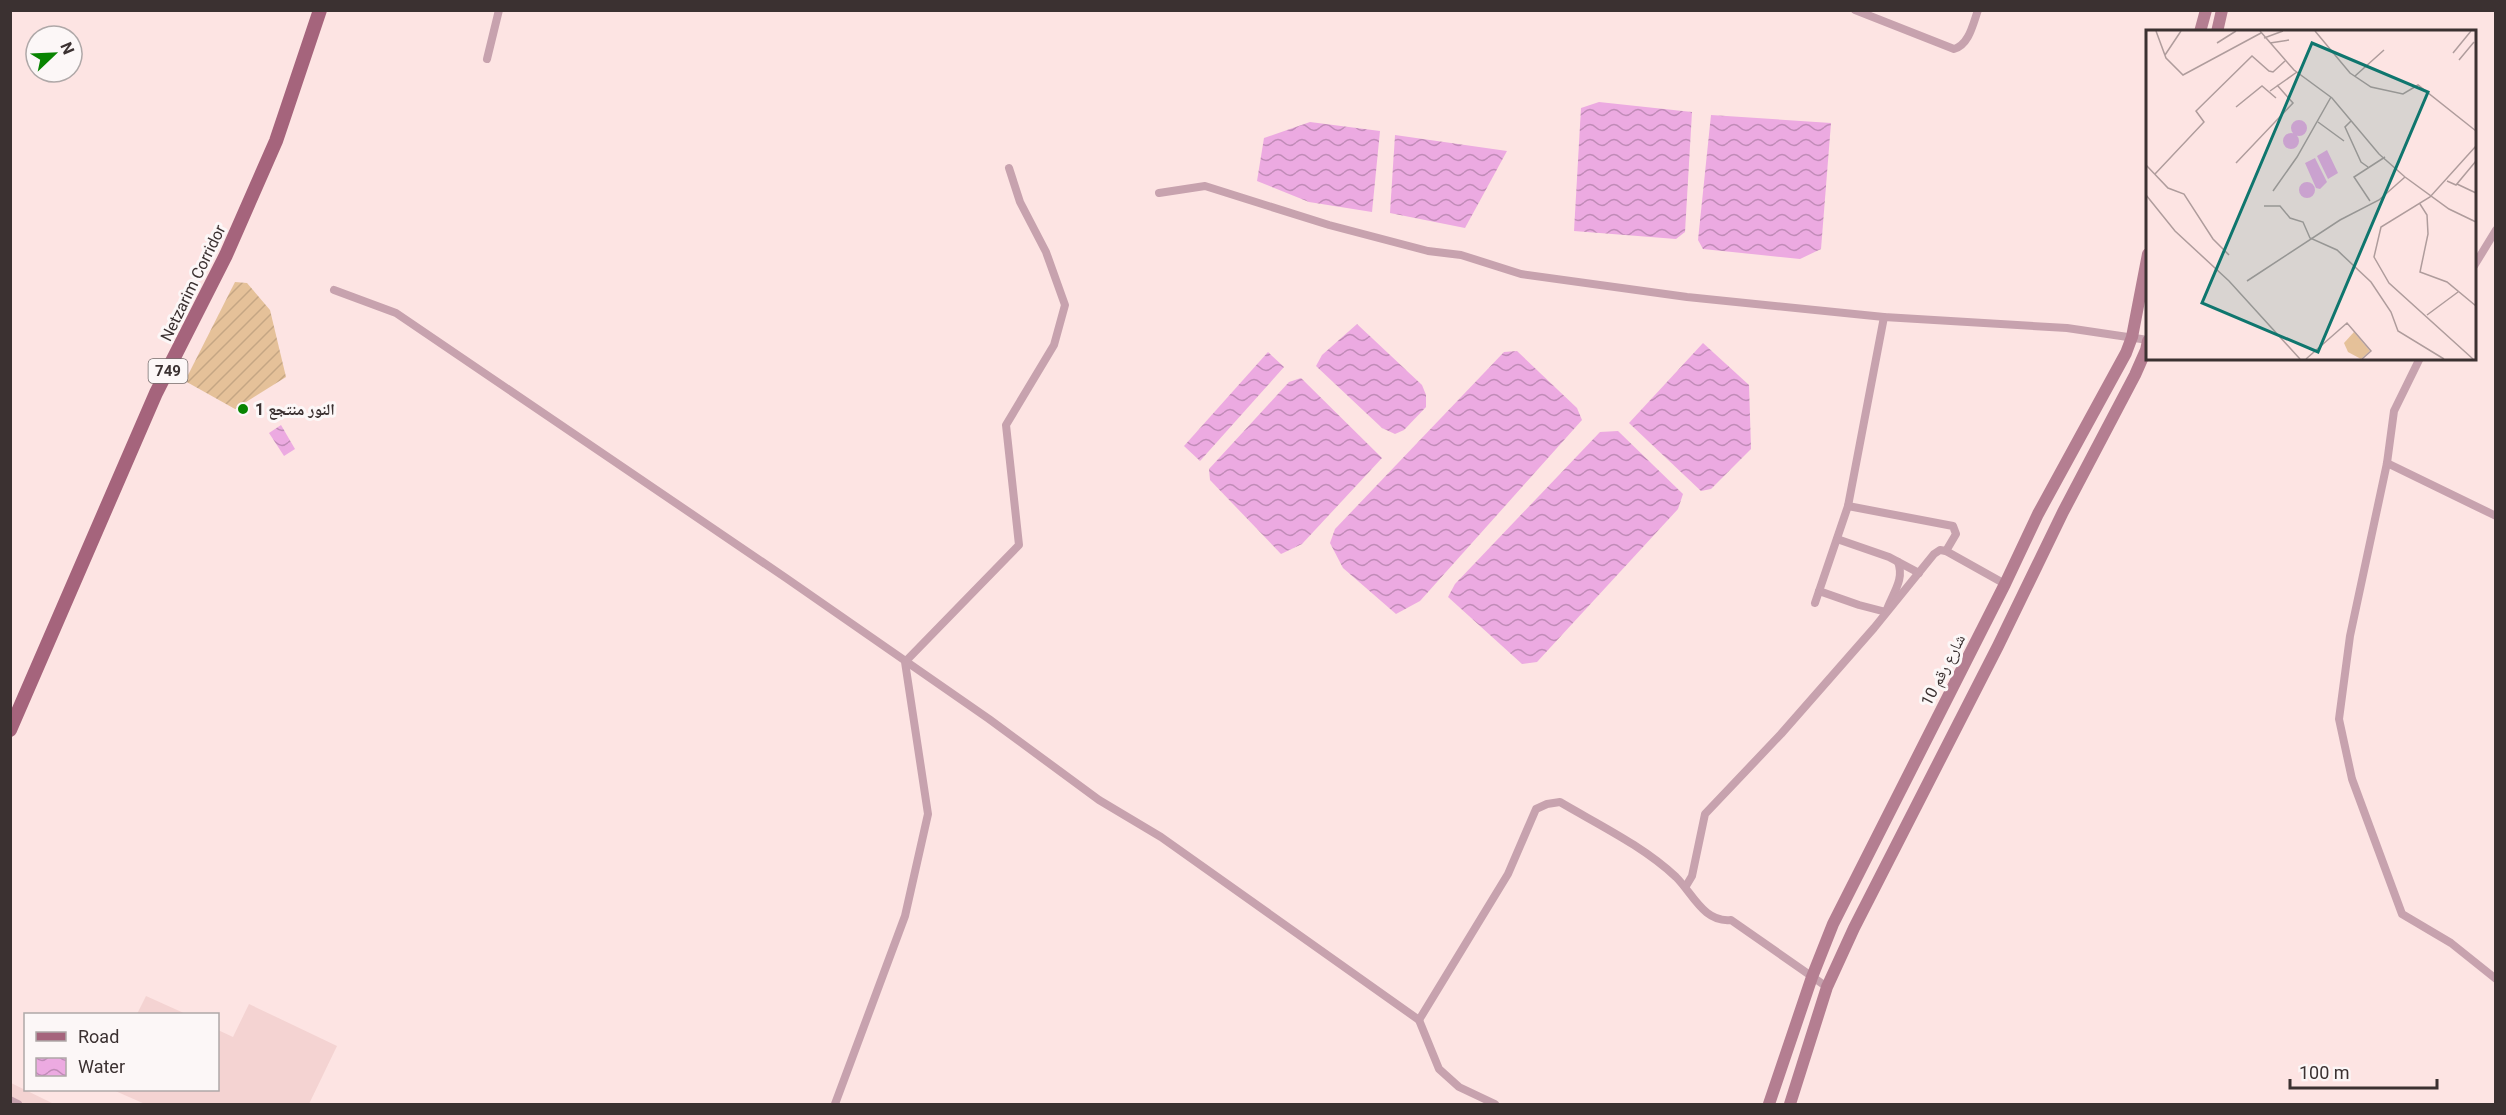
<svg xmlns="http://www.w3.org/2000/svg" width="2506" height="1115" font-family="Roboto,'Noto Naskh Arabic',sans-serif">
	<defs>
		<pattern id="garden-furrows" width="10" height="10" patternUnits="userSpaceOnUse" patternTransform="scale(1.5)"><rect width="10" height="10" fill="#e5c199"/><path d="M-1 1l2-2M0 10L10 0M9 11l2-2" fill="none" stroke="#c5a684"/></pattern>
		<pattern id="water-waves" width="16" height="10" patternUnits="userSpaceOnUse" patternTransform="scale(1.5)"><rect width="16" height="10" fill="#ecaae1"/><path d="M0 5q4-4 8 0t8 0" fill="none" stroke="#c08bb7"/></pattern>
	</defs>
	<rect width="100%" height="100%" fill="#fde4e3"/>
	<g fill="#f4d3d2">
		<path d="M146,996L186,1014H137Z"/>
		<path d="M249,1004L337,1046L309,1104H145L113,1090H218V1030L233,1037Z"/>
		<path d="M11,1083L54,1104H11Z"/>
	</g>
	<path fill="url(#garden-furrows)" d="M235,282L247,283L270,310L286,377L235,409L185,381Z"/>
	<g fill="url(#water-waves)">
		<path d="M1599,102L1692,112L1685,232L1676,239L1574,231L1581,108Z"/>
		<path d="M1711,115L1831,123L1821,249L1800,259L1703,249L1698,240Z"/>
		<path d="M1310,122L1380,131L1372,212L1309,202L1257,181L1264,138Z"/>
		<path d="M1395,135L1507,151L1465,228L1390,213Z"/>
		<path d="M1357,324L1422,385L1426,395V407L1404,430L1395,434L1382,428L1316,366L1322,355Z"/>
		<path d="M1703,343L1749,385L1751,449L1711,489L1701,491L1629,423Z"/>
		<path d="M1517,351L1577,408L1582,420L1420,601L1396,614L1343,568L1330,543L1335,529L1504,352Z"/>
		<path d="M1268,352L1284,367L1200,461L1184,446Z"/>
		<path d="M1301,378L1382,458L1302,544L1281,554L1210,480L1209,469L1289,382Z"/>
		<path d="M281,425L295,449L284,456L269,433Z"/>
		<path d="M1618,431L1683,494L1678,509L1537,662L1522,664L1448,597L1455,584L1600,432Z"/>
	</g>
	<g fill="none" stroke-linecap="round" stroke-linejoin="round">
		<g stroke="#c7a2ae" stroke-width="8">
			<path d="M1855,10L1954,49C1969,45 1973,24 1978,10"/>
			<path d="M487,59L499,10"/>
			<path d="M1159,193L1205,186L1329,225L1428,251L1461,255L1521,274L1687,297L1884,317L2067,328L2148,340"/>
			<path d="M2474,266L2496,230"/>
			<path d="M334,290L396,313L786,578L989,719L1099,800L1161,837L1419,1020L1439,1069L1459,1087L1495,1104"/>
			<path d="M2420,358L2394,411L2387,463L2350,636L2339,719L2352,779L2402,914L2451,943L2496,979"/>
			<path d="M2387,463L2496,516"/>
			<path d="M1848,506L1953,526L1956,534L1946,551"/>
			<path d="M1837,539L1889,557L1919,573"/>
			<path d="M1819,591L1859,605L1886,612C1892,594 1905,580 1898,562"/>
			<path d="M1815,603L1848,506L1884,317"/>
			<path d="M1686,886L1692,876L1705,814L1781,734L1874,628L1934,554L1940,550L1946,551L2005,584"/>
			<path d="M1419,1020L1508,874L1536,809L1547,804L1560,802C1599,825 1643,846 1676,877C1693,894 1704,923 1731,920L1827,987"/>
			<path d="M10,1100L18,1104"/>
			<path d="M835,1104L905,916L928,814L905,662L1019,545L1006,425L1054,345L1065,305L1046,252L1020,202L1009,168"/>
		</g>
		<g stroke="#b47e91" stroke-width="12">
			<path d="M2200,32L2206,10"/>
			<path d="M2217,32L2222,10"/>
			<path d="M1769,1104L1812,977L1833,924L2005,584L2038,514L2126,353L2132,337L2148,254"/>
			<path d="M1790,1104L1827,987L1854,928L1998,646L2063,512L2135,375L2146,350L2148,341"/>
		</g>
		<path stroke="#a5647c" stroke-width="14" d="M10,730L156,393L226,255L276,141L320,10"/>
	</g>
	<circle fill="#088401" stroke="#fcf7f7" stroke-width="2" cx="243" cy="409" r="6"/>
	<g text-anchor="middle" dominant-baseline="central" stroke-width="6" stroke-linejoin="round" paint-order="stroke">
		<rect fill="#fcf7f7" stroke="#756c6c" stroke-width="1.5" x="148.5" y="359" width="39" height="24" rx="4.5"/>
		<g font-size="15" font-weight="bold" fill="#3b3131">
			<text x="168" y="371">749</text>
		</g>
		<g font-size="16" fill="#3b3131" stroke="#fcf7f7">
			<text transform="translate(193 283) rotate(-64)">Netzarim Corridor</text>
			<text transform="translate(1943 670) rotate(-63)">شارع رقم 10</text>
		</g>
		<g font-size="16" font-weight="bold" fill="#3b3131" stroke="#fcf7f7" text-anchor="start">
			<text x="255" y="409">1 النور منتجع</text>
		</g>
	</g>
	<g transform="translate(2146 30)">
		<rect width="330" height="330" fill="#fde4e3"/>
		<path d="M208,302L224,321L215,329L202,322L198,313Z" fill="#e5c199"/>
		<path d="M145 98a8 8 0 1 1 16 0a8 8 0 1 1-16 0ZM137 111a8 8 0 1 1 16 0a8 8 0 1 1-16 0ZM181,120L192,143L182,149L171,126ZM169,128L181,152L174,159L170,158L159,133ZM153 160a8 8 0 1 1 16 0a8 8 0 1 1-16 0Z" fill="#ecaae1"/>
		<path fill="none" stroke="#af9c9c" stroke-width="1.5" d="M10,1L20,28L37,45L115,3M114,1L148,40L186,68L233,124L259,147L303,179L330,192M169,1L204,43L225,57L257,64L272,55L330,101M118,8L137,1M71,13L90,1M124,13L143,10M307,23L325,1M19,25L35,1M313,30L328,12M209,46L238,20M124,61L151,42M90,77L116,56L130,68M205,91L199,97L215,132L222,137M172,92L198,111M90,133L147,73L131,55M0,135L22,158L38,164L67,209L83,225M9,144L58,92L50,81L106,26L123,41L127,42L139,31M301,151L310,155L330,131M311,154L330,163M127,161L151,127L185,67M0,165L29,201L83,251L154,329M224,171L208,147L239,127M274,174L281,185L282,204L274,242L301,252L330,276M118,176H134L144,188L157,192L164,208L191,220L225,252L245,282L252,301L298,329M101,251L194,190L233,170L259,147M281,285L312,262M160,329L201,293L225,321L216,329M327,329L243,253L228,227L235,197L284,167L330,116"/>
		<path fill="#0f766e" fill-opacity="0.15" stroke="#0f766e" stroke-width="3" d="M166,13L282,62L172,322L56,273Z"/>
		<rect width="330" height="330" fill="none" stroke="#3b3131" stroke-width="3"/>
	</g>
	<rect width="2506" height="1115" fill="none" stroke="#3b3131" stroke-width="24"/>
	<rect x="24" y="1013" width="195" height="78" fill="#fcf7f7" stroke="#afa8a8" stroke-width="1.5"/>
	<rect x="36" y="1032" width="30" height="9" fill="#a5647c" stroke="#afa8a8" stroke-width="1.5"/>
	<text x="78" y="1043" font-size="18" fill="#3b3131">Road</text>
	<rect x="36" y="1058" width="30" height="18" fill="url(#water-waves)" stroke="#afa8a8" stroke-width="1.5"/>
	<text x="78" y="1073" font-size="18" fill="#3b3131">Water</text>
	<g transform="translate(54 54) rotate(67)"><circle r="28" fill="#fcf7f7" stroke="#afa8a8" stroke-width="1.5"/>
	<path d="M0-4.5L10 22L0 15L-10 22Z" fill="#088401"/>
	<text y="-9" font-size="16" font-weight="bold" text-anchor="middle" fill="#3b3131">N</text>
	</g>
	<path d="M2290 1079v9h147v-9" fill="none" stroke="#3b3131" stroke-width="3"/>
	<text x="2299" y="1079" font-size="18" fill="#3b3131" stroke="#fcf7f7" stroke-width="4.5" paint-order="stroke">100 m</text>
</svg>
